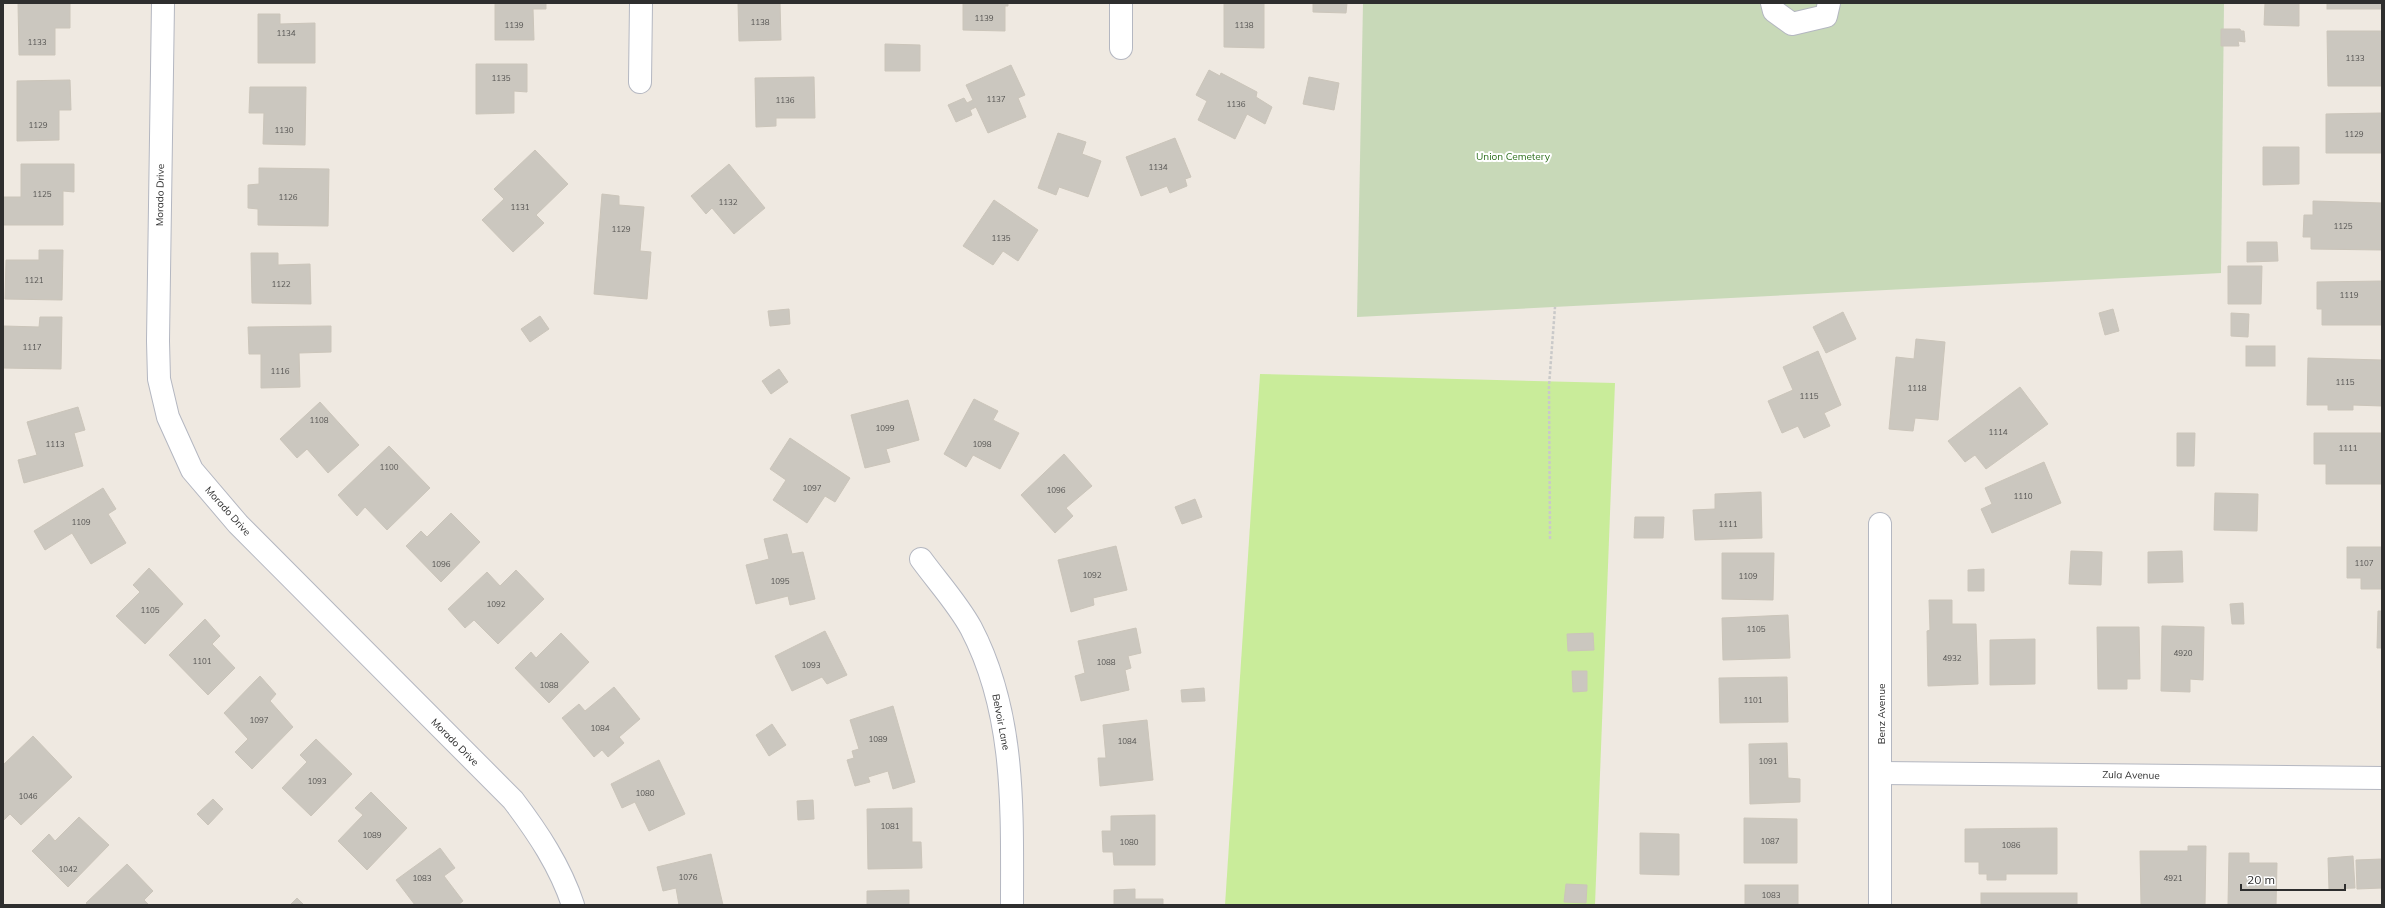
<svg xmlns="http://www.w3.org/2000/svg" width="2385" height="908" font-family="Mulish,sans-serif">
	<rect width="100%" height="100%" fill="#efe9e1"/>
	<path fill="#c8d9b8" d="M1363,3H2224L2221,273L1357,317Z"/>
	<path fill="#c9ec9a" d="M1260,374L1615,383L1595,905H1225Z"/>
	<g fill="#cbc7bf" stroke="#cbc5ba">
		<path d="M18,3H70V28H55V55H19Z"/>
		<path d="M495,3H546V9H533L534,40H495Z"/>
		<path d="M738,3H780L781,40L739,41Z"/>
		<path d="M963,3H1008V6H1005V31L963,30Z"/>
		<path d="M1224,3H1264V48L1224,47Z"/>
		<path d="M1313,3H1347L1346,13L1313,12Z"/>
		<path d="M2265,3H2299V26L2264,25Z"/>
		<rect x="2327" y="3" width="54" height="6"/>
		<path d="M258,14H280V24L315,23V63H258Z"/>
		<path d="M2221,29H2240L2241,31H2244L2245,42L2238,41L2239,46H2221Z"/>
		<path d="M2327,31H2382V86H2328Z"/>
		<path d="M885,44L920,45V71H885Z"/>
		<path d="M476,64H527V92L514,91V113L476,114Z"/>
		<path d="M1011,65L1025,95L1018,98L1026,117L988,133L976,107L970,110L972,115L956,122L948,105L964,98L967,103L973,100L966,85Z"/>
		<path d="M1209,70L1220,76L1221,73L1257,92L1256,97L1272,107L1265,124L1247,114L1235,139L1198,120L1207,101L1196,95Z"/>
		<path d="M814,77L815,118H776V126L756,127L755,78Z"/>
		<path d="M1309,77L1339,83L1334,110L1303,104Z"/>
		<path d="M70,80L71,110H59V140L17,141V81Z"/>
		<path d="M250,87H306L305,145L263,144L264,113H249Z"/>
		<path d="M2382,113V153H2326V114Z"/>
		<path d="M1058,133L1086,142L1082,154L1101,161L1088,197L1059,187L1056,195L1038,188Z"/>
		<path d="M1175,138L1191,177L1185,179L1187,186L1170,193L1167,186L1141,196L1126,157Z"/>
		<path d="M2263,147H2299V184L2263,185Z"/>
		<path d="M535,150L568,184L536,215L544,223L513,252L482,220L504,199L494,189Z"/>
		<path d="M21,164H74V192L63,191V225H3V197H21Z"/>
		<path d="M729,164L765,208L734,234L712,208L706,214L691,196Z"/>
		<path d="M259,168L329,169L328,226L258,225V209L248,208V185L259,184Z"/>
		<path d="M602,194L619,196V205L644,207L640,251L651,252L647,299L594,294Z"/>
		<path d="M994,200L1038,230L1018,261L1003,251L993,265L963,246Z"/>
		<path d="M2313,201L2382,203V250L2311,249V237H2303L2304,215H2313Z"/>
		<path d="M2247,242H2277L2278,261L2247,262Z"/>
		<path d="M39,250H63L62,300L5,299L6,260H39Z"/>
		<path d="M251,253H278V265L310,264L311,304L252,303Z"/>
		<path d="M2228,266H2262L2261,304H2228Z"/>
		<path d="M2382,281V325H2322V309H2317V282Z"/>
		<path d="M789,309L790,324L770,326L768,311Z"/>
		<path d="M2113,309L2119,331L2105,335L2099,313Z"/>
		<path d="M1843,312L1856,339L1826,353L1813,327Z"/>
		<path d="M2231,313L2249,314L2248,337L2231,336Z"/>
		<path d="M540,316L549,329L530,342L521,329Z"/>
		<path d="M40,317H62L61,369L3,368L4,326L39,327Z"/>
		<path d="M331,326V352L299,353L300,387L261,388V354H249L248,327Z"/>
		<path d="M1916,339L1945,342L1938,420L1915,418L1913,431L1889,429L1896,357L1914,359Z"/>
		<rect x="2246" y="346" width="29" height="20"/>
		<path d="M1818,351L1841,405L1824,413L1830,426L1804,438L1798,426L1782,433L1768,401L1793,390L1783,367Z"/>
		<path d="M2308,358L2382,360V406L2353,405V410H2328V405H2307Z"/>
		<path d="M779,369L788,382L771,394L762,381Z"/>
		<path d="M2020,387L2048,424L1986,469L1975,455L1965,462L1948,441Z"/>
		<path d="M974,399L998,411L993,420L1019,433L1000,469L973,455L966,467L944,454Z"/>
		<path d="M908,400L919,440L886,449L890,462L865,468L851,415Z"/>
		<path d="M320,402L359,445L328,473L307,449L297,458L280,439Z"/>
		<path d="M78,407L85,430L74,433L83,466L24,483L18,460L37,455L27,422Z"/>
		<path d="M2177,433H2195L2194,466H2177Z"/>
		<path d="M2314,433H2382V484H2326V464H2314Z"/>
		<path d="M790,438L850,478L835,502L825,496L807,523L773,500L786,480L770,469Z"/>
		<path d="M389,446L430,488L387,530L365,507L357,516L338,495Z"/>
		<path d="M1064,454L1092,486L1066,508L1073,516L1055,533L1021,495Z"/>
		<path d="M2044,462L2061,503L1992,533L1981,509L1992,504L1985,488Z"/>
		<path d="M103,488L116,509L108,514L126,543L91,564L72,533L45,550L34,531Z"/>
		<path d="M1761,492L1762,538L1695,540L1693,510L1715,509V494Z"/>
		<path d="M2215,493L2258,494L2257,531L2214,530Z"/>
		<path d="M1195,499L1202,517L1182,524L1175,507Z"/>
		<path d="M451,513L480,542L441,582L406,546L421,531L427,537Z"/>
		<path d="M1635,517H1664L1663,538H1634Z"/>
		<path d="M787,534L792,554L803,552L815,599L790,605L788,596L756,604L746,565L769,559L764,539Z"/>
		<path d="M1116,546L1127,590L1093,598L1094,605L1071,612L1058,560Z"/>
		<path d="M2347,547H2382V589H2361V578H2347Z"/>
		<path d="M2071,551L2102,552L2101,585L2069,584Z"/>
		<path d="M2182,551L2183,582L2148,583V552Z"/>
		<path d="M1722,553H1774L1773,600L1722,599Z"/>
		<path d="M149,568L183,604L145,644L116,616L140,592L133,585Z"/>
		<path d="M1984,569V591H1968V570Z"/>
		<path d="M516,570L544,599L498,644L474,620L465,628L448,609L487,572L500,586Z"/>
		<path d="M1929,600H1952V624H1976L1978,684L1928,686L1927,631L1930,630Z"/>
		<path d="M2243,603L2244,624H2232L2230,604Z"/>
		<path d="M2378,611H2382V648H2377Z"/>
		<path d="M1788,615L1790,658L1723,660L1722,618Z"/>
		<path d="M205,619L220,636L212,644L235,668L208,695L169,655Z"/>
		<path d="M2162,626L2204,627L2203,680L2190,679V692L2161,691Z"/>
		<path d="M2097,627H2139L2140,679H2127V689H2098Z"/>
		<path d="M1136,628L1141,653L1128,656L1131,668L1125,670L1129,690L1081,701L1075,676L1085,673L1078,641Z"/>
		<path d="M825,631L847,675L827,684L822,677L792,691L775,656Z"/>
		<path d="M561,633L589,662L549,703L515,668L531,652L536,658Z"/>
		<path d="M1593,633L1594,650L1568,651L1567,634Z"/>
		<path d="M2035,639V684L1990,685V640Z"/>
		<path d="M1572,671H1587V691L1573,692Z"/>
		<path d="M260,676L276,694L270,701L293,727L252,769L235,752L248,739L224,713Z"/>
		<path d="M1787,677L1788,722L1720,723L1719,678Z"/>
		<path d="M614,687L640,719L619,737L624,743L608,757L602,750L594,757L562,718L579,704L585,711Z"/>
		<path d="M1204,688L1205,701L1182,702L1181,690Z"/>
		<path d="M893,706L915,782L893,789L888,771L868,777L870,782L855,786L847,760L854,758L852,751L859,749L850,720Z"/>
		<path d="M1147,720L1153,780L1100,786L1098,758H1106L1103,725Z"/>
		<path d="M772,724L786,745L769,756L756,735Z"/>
		<path d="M33,736L72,777L21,825L10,814L3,821V765Z"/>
		<path d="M316,739L352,774L311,816L282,788L307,762L300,755Z"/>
		<path d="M1787,743L1788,778L1800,779V802L1750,804L1749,744Z"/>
		<path d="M659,760L685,814L649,831L635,802L622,808L611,784Z"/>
		<path d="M371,792L407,828L367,870L338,841L363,815L355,808Z"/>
		<path d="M213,799L223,809L208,825L197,814Z"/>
		<path d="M813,800L814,819L798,820L797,801Z"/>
		<path d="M912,808V842H921L922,868L868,869L867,809Z"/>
		<path d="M1155,815V865H1114L1113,852H1103L1102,831H1111V816Z"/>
		<path d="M79,817L109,845L68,887L32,851L49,834L55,841Z"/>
		<path d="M1744,818L1797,819V863H1744Z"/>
		<path d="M2057,828V874H2006V880H1987V874H1979V862H1965V829Z"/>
		<path d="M1640,833L1679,834V875L1640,874Z"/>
		<path d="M2188,846H2206L2205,905H2141L2140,851H2188Z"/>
		<path d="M440,848L455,868L444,876L463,901L458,905H415L396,880Z"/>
		<path d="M2229,853H2249V863H2277L2276,905H2228Z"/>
		<path d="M711,854L723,905H679L676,888L663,891L657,867Z"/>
		<path d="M2353,856L2355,888L2329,889L2328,858Z"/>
		<path d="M2382,859V888L2357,889L2356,860Z"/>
		<path d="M127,864L153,891L144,900L149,905H88L86,903Z"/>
		<path d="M1566,884L1587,885L1586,903L1564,902Z"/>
		<rect x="1745" y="885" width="53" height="20"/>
		<path d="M1135,889V899H1163V905H1114V890Z"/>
		<path d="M909,890V905H867V891Z"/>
		<rect x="1981" y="893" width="96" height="12"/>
		<path d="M297,898L304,905H290Z"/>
	</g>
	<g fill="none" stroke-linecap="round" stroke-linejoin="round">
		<g stroke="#b4b7c1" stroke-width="24">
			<g id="minor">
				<path d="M163,3L158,341L159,379L168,417L192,470L238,524L513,800C538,833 560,866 573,905"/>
				<path d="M1772,3L1774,11L1792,24L1826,16L1829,3"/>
				<path d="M1121,48V3"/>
				<path d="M640,82L641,3"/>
				<path d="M1880,524V905"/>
				<path d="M921,559C937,581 958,604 971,628C1016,714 1012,811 1012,905"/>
				<path d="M1881,773L2382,778"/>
			</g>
		</g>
		<path stroke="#c9c9c9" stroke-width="2.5" stroke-dasharray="3 2" stroke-linecap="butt" d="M1550,539L1549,386L1555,307"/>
		<use href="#minor" stroke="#fff" stroke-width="22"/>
	</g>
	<g text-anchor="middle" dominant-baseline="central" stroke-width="4" stroke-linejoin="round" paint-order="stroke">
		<g font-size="8" fill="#555452">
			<text x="984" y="18">1139</text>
			<text x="760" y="22">1138</text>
			<text x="514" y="25">1139</text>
			<text x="1244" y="25">1138</text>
			<text x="286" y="33">1134</text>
			<text x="37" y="42">1133</text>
			<text x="2355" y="58">1133</text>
			<text x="501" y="78">1135</text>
			<text x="996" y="99">1137</text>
			<text x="785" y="100">1136</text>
			<text x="1236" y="104">1136</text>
			<text x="38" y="125">1129</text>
			<text x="284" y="130">1130</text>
			<text x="2354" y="134">1129</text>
			<text x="1158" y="167">1134</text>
			<text x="42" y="194">1125</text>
			<text x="288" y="197">1126</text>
			<text x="728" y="202">1132</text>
			<text x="520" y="207">1131</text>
			<text x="2343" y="226">1125</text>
			<text x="621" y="229">1129</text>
			<text x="1001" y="238">1135</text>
			<text x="34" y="280">1121</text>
			<text x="281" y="284">1122</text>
			<text x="2349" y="295">1119</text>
			<text x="32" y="347">1117</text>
			<text x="280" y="371">1116</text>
			<text x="2345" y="382">1115</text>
			<text x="1917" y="388">1118</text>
			<text x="1809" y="396">1115</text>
			<text x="319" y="420">1108</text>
			<text x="885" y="428">1099</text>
			<text x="1998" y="432">1114</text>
			<text x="55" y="444">1113</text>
			<text x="982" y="444">1098</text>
			<text x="2348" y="448">1111</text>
			<text x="389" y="467">1100</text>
			<text x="812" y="488">1097</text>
			<text x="1056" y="490">1096</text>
			<text x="2023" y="496">1110</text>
			<text x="81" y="522">1109</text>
			<text x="1728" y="524">1111</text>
			<text x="2364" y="563">1107</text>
			<text x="441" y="564">1096</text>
			<text x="1092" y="575">1092</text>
			<text x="1748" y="576">1109</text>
			<text x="780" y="581">1095</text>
			<text x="496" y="604">1092</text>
			<text x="150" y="610">1105</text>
			<text x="1756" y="629">1105</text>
			<text x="2183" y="653">4920</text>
			<text x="1952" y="658">4932</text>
			<text x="202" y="661">1101</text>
			<text x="1106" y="662">1088</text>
			<text x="811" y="665">1093</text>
			<text x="549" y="685">1088</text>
			<text x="1753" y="700">1101</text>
			<text x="259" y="720">1097</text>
			<text x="600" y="728">1084</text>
			<text x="878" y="739">1089</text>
			<text x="1127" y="741">1084</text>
			<text x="1768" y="761">1091</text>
			<text x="317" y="781">1093</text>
			<text x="645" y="793">1080</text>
			<text x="28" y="796">1046</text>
			<text x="890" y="826">1081</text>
			<text x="372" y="835">1089</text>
			<text x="1770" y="841">1087</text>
			<text x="1129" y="842">1080</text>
			<text x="2011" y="845">1086</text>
			<text x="68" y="869">1042</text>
			<text x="688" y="877">1076</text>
			<text x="422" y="878">1083</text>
			<text x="2173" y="878">4921</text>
			<text x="1771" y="895">1083</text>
		</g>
		<g font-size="10" fill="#2c6e1b" stroke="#fff">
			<text x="1513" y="156">Union Cemetery</text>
		</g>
		<g font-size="10" fill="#2e2e2e" stroke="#fff">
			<text transform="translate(160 195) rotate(-89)">Morado Drive</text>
			<text transform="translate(228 511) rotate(48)">Morado Drive</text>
			<text transform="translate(1881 714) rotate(-90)">Benz Avenue</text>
			<text transform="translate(1001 722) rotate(79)">Belvoir Lane</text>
			<text transform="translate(455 742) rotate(45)">Morado Drive</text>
			<text transform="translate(2131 775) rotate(1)">Zula Avenue</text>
		</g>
	</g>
	<rect width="2385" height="908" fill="none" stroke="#2e2e2e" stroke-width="8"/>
	<path d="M2241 884v6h104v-6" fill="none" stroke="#2e2e2e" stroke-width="2"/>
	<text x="2247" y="884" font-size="12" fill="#2e2e2e" stroke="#ffffff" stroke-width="3" paint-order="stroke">20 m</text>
</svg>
